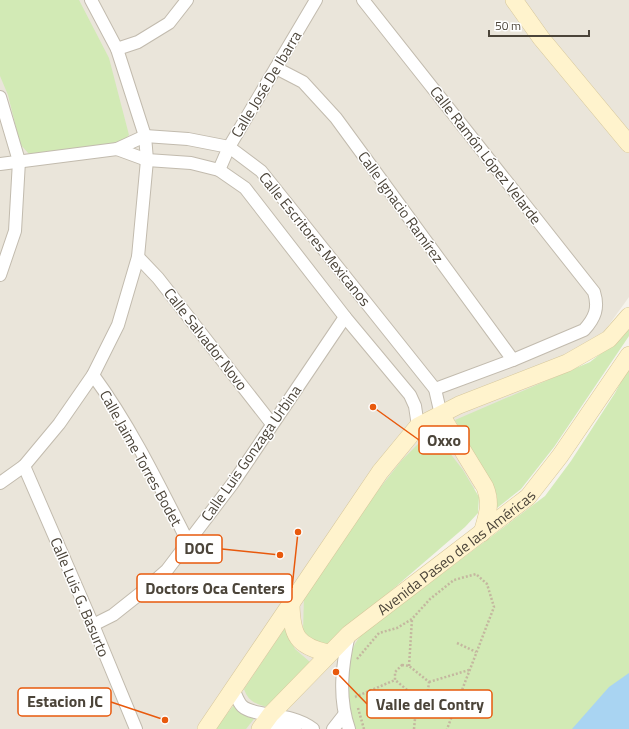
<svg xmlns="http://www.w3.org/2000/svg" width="629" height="729" font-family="'Titillium Web',sans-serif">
	<rect width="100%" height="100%" fill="#f6f3ec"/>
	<path fill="#eae5da" d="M0,0H629V297L541,419L353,616L394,729H0Z"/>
	<g fill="#d2eab5">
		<path d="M0,0H79L109,58L129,135L121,143L29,154L20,144L8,95L0,76Z"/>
		<path d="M629,325V336L554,447L521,489L497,508V496L455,420L590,362L622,337Z"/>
		<path d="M629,367V729H353C347,701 340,658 362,634L545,496L571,461L615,393Z"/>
		<path d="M425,437L446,448L463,470L479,497L478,513L465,527L328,645L312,643L303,633L304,595L353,522L402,460Z"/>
		<path d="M285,628L295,649L310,662L269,707C256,705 248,701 244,689Z"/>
		<path d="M234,705L254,719L246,729H215Z"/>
	</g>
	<path fill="#a9d4f2" d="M629,673V729H572L609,687Z"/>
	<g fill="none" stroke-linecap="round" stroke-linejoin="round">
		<g stroke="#c2bbae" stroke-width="14">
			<g id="street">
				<path d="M363,0L594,292C599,308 595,318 584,330L513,360L435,389"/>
				<path d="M117,49L138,42L169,23L187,0"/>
				<path d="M276,68L303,82L336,118L513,360"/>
				<path d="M0,97L19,161L15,231L0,275"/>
				<path d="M117,149L147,160L191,163L219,170L245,188L345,317L410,395L415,406L418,426"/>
				<path d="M0,164L117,149L145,136L188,139L229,147L261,171L435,389L441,415"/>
				<path d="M219,170L229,147L316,0"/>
				<path d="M138,257L158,278L272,424"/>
				<path d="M93,375C131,427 159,485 188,542"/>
				<path d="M24,466L93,625L136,729"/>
				<path d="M0,483L24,466L59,424L93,375L118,325L138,257L147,160L145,136L117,49L91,0"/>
				<path d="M93,625L113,615L142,592L167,570L233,483L345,317"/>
				<path d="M233,689C236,695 238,702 242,706C255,718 291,711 313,729"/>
				<path d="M271,729C278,721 287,725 295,729"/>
				<path d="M333,729L344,715"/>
				<path d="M349,729C338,697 342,666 349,634"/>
			</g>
		</g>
		<g stroke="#d6c79b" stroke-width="18">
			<g id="secondary">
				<path d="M514,0L541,38L629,144"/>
				<path d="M441,415L485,487C492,504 487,516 482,533"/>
				<path d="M291,605C292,636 297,646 328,653"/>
				<path d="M206,729L380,472L418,426L459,405L567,363L609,339L629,316"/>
				<path id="s1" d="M260,729L271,714L349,634L528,497L560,456L629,355"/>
			</g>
		</g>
		<g stroke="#c4b79f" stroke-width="2.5" stroke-dasharray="2 2" stroke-linecap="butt">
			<path d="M457,643L476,652"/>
			<path d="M357,659L379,633L397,628L412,619L430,599L454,580L476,574L487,584L494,607L447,729"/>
			<path d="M402,665L409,666L429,682L428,690L424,696L417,698L395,680V672Z"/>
			<path d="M409,666L412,619"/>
			<path d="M429,682L469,670"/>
			<path d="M355,697L395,680"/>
			<path d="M358,708L364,729"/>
			<path d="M414,729L417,698"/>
		</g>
		<use href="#street" stroke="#fff" stroke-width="12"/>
		<use href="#secondary" stroke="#fff3cd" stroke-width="17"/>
	</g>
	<g text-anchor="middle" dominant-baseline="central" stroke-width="3" stroke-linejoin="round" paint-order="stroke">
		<g font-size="15" fill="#4b4439" stroke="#fff">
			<text transform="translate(266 84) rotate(-59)">Calle José De Ibarra</text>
			<text transform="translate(486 155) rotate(52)">Calle Ramón López Velarde</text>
			<text transform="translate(401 207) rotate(54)">Calle Ignacio Ramírez</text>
			<text transform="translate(315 239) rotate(51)">Calle Escritores Mexicanos</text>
			<text transform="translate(206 339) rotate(52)">Calle Salvador Novo</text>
			<text transform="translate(251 453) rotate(-55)">Calle Luis Gonzaga Urbina</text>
			<text transform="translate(141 458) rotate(61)">Calle Jaime Torres Bodet</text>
			<text stroke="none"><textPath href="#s1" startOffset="265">Avenida Paseo de las Américas</textPath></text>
			<text transform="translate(80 597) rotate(67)">Calle Luis G. Basurto</text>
		</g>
	</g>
	<path fill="none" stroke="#e8590c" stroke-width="1.5" d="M373 407L419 440M280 555L222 549M298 532L292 588M165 720L111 702M336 672L367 704"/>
	<g fill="#e8590c" stroke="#fff" stroke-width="1.5">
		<circle cx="373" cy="407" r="4"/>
		<circle cx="280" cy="555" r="4"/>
		<circle cx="298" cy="532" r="4"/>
		<circle cx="165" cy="720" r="4"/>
		<circle cx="336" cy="672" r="4"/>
	</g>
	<g fill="#fff" stroke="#e8590c" stroke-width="1.5">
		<rect x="419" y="426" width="50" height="28" rx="4"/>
		<rect x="176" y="535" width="46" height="28" rx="4"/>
		<rect x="137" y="574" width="155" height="28" rx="4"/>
		<rect x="18" y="688" width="93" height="28" rx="4"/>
		<rect x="367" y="690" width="125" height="28" rx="4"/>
	</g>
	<g font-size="16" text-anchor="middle" font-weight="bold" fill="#4b4439">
		<text x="444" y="446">Oxxo</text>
		<text x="199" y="554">DOC</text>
		<text x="215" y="594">Doctors Oca Centers</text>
		<text x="65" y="707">Estacion JC</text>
		<text x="430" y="710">Valle del Contry</text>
	</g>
	<path d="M489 30v6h100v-6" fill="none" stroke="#4b4439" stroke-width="2"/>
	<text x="495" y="30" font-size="12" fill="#4b4439" stroke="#ffffff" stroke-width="3" paint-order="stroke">50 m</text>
</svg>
